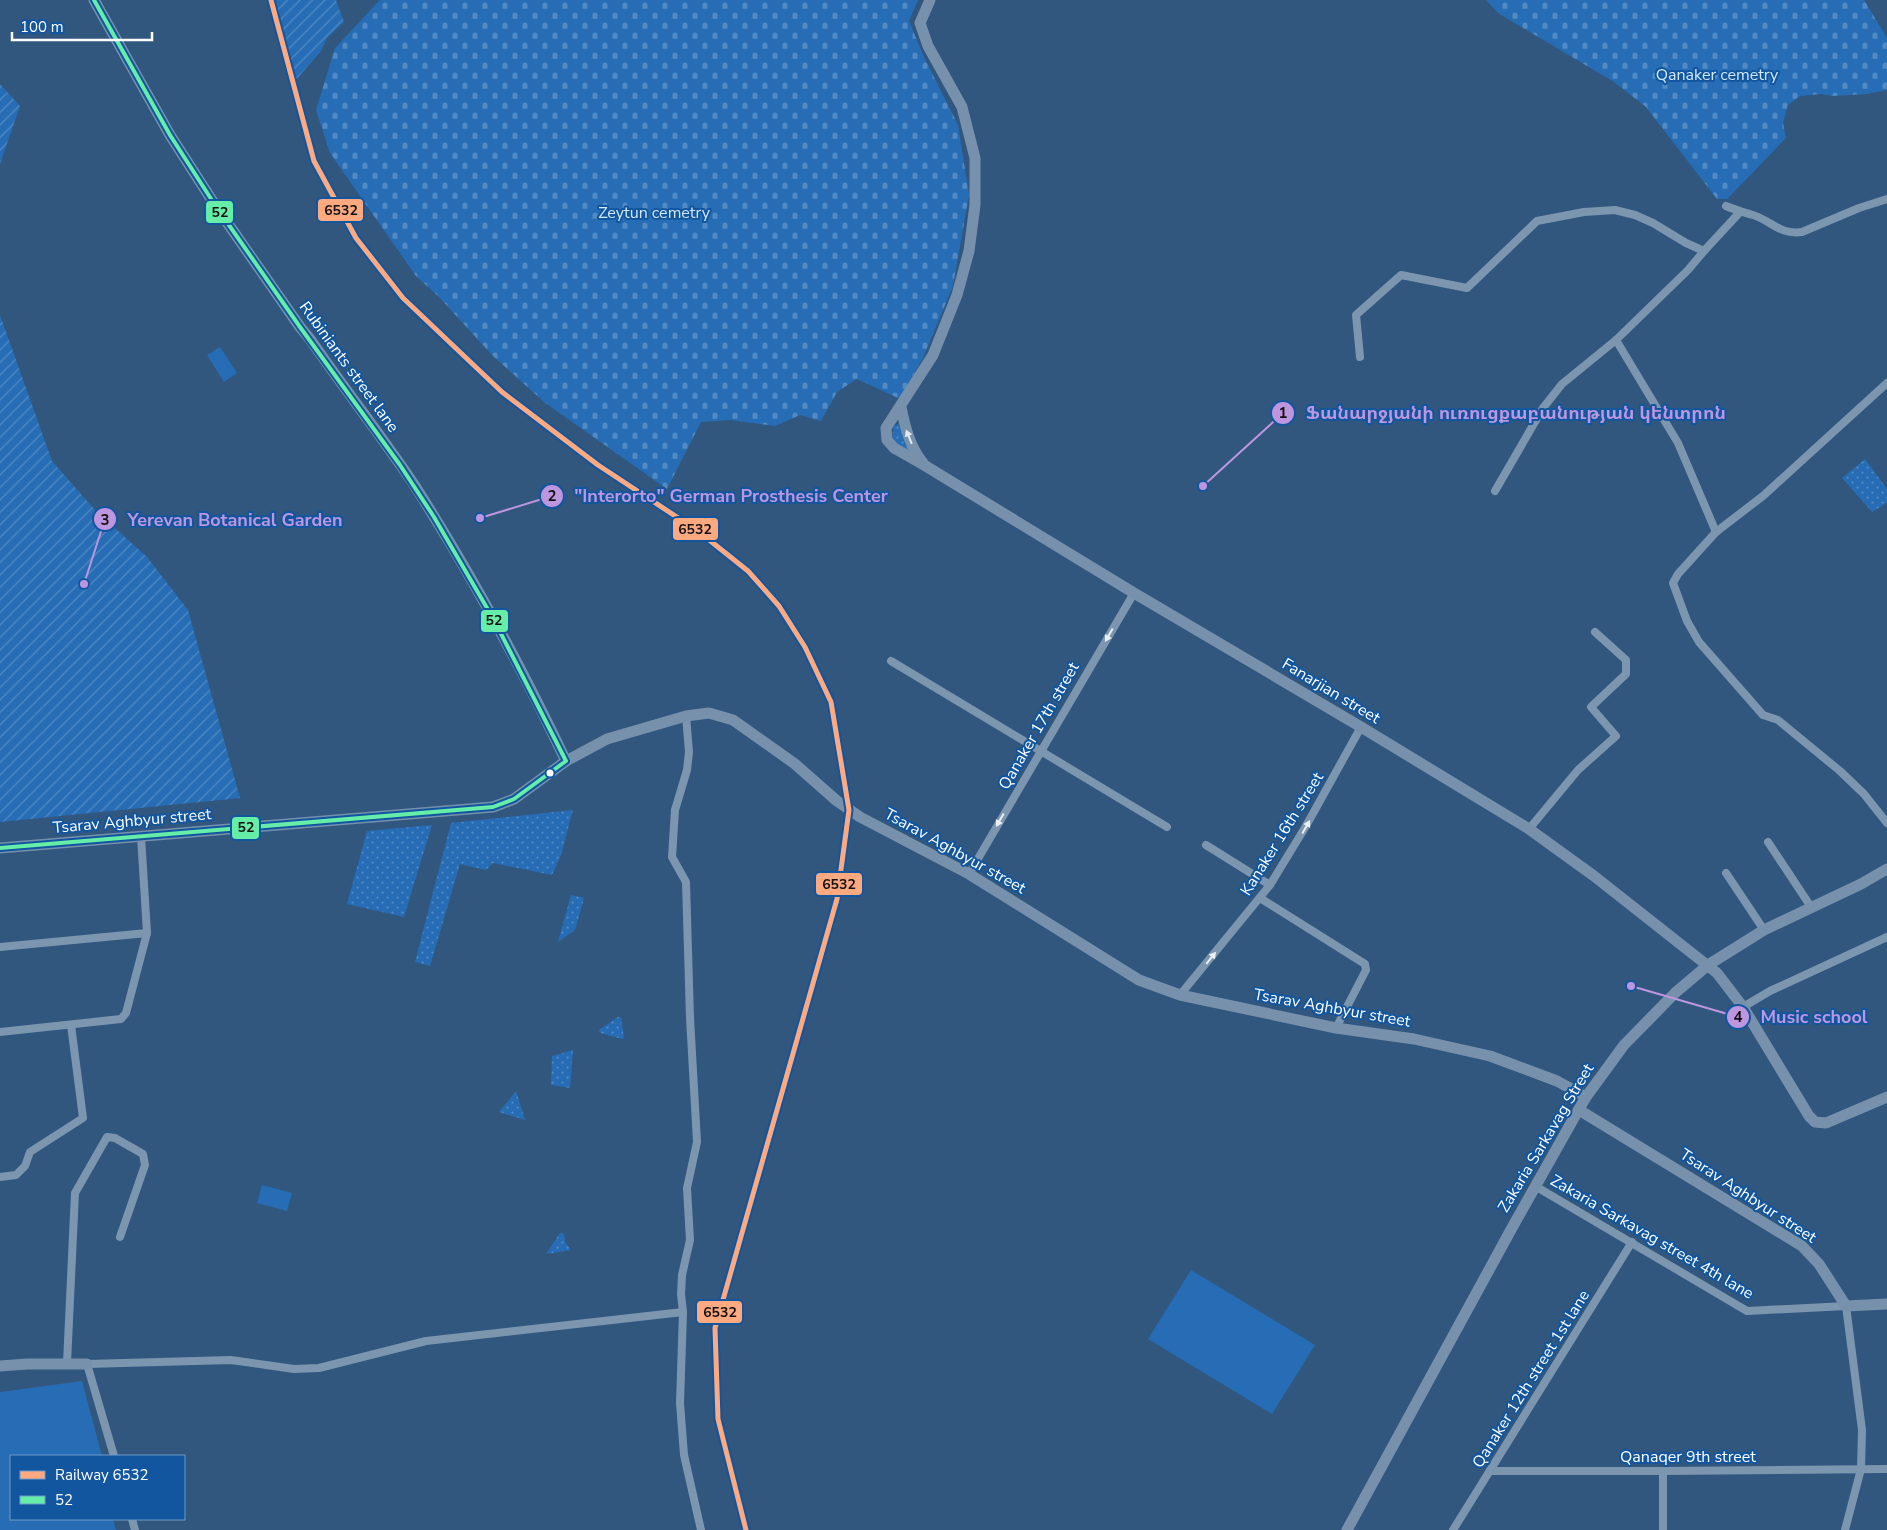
<svg xmlns="http://www.w3.org/2000/svg" width="1887" height="1530" font-family="'Nunito Sans','Noto Sans Armenian',sans-serif">
	<defs>
		<pattern id="grass-dots" width="8" height="8" patternUnits="userSpaceOnUse" patternTransform="scale(1.25)"><rect width="8" height="8" fill="#266db5"/><path d="M2 2h.1M6 6h.1" fill="none" stroke="#518ac4" stroke-width="1.8" stroke-linecap="round"/></pattern>
		<pattern id="cemetery-stones" width="16" height="16" patternUnits="userSpaceOnUse" patternTransform="scale(1.25)"><rect width="16" height="16" fill="#266db5"/><path d="M2 7V4a2 2 0 0 1 4 0v3zM10 15v-3a2 2 0 0 1 4 0v3z" fill="#518ac4"/></pattern>
		<pattern id="garden-furrows" width="10" height="10" patternUnits="userSpaceOnUse" patternTransform="scale(1.25)"><rect width="10" height="10" fill="#266db5"/><path d="M-1 1l2-2M0 10L10 0M9 11l2-2" fill="none" stroke="#518ac4"/></pattern>
	</defs>
	<rect width="100%" height="100%" fill="#31577f"/>
	<g fill="url(#grass-dots)">
		<path d="M899,424L910,450L907,452L892,440L894,426Z"/>
		<path d="M1865,459L1887,489V503L1872,512L1842,478Z"/>
		<path d="M573,810L561,855L552,875L493,863L486,870L460,864L430,966L415,962L451,823Z"/>
		<path d="M432,825L404,917L347,904L367,831Z"/>
		<path d="M571,895L584,898L575,930L558,942Z"/>
		<path d="M618,1017H621L624,1038L622,1039L600,1033L599,1030Z"/>
		<path d="M573,1050L570,1088L551,1085L552,1056Z"/>
		<path d="M516,1091L525,1120L499,1112Z"/>
		<path d="M560,1233L564,1234L565,1242L571,1250L546,1254Z"/>
	</g>
	<g fill="url(#cemetery-stones)">
		<path d="M380,0H918L909,21L924,57L958,125L969,195L953,286L923,358L900,399L857,379L837,392L821,421L800,415L775,426L730,420L701,422L667,489L544,402L493,356L439,297L416,276L330,153L316,110L335,48Z"/>
		<path d="M1486,0H1864L1887,38V90L1866,94L1833,96L1821,94L1800,96L1788,105L1783,123L1786,138L1727,199H1717L1646,107L1614,82L1498,13Z"/>
	</g>
	<g fill="url(#garden-furrows)">
		<path d="M274,0H336L344,22L327,38L321,51L295,81Z"/>
		<path d="M0,84L20,106L0,164Z"/>
		<path d="M0,315L52,461L95,510L147,557L188,610L240,798L0,822Z"/>
	</g>
	<g fill="#266db5">
		<path d="M220,347L237,373L224,382L207,355Z"/>
		<path d="M262,1185L292,1193L287,1211L257,1203Z"/>
		<path d="M1191,1270L1315,1345L1272,1414L1148,1339Z"/>
		<path d="M82,1381L102,1456H11V1519H113L116,1530H0V1392Z"/>
	</g>
	<g fill="none" stroke-linecap="round" stroke-linejoin="round">
		<g stroke="#7c96af" stroke-width="8">
			<path d="M1726,206C1735,210 1743,212 1753,215C1772,221 1779,235 1802,232L1859,208L1887,199"/>
			<path d="M1616,340L1678,443L1716,532"/>
			<path d="M1360,357L1356,315L1401,275L1467,288L1537,221L1584,212L1615,210L1635,215L1653,223L1686,243L1704,251L1740,212"/>
			<path d="M1887,383L1763,496L1716,532L1678,574L1673,583L1687,621L1699,642L1763,715L1778,720L1840,771L1864,794L1887,823"/>
			<path d="M1495,491L1543,408L1562,384L1616,340L1688,270L1704,251"/>
			<path d="M891,661L1167,827"/>
			<path d="M686,716L689,752L687,770L675,810L672,857L686,882L690,1018L697,1142L687,1188L690,1240L682,1275L681,1294L683,1312L680,1403L684,1455L701,1530"/>
			<path d="M1529,829L1578,770L1616,736L1591,707L1626,674V660L1595,632"/>
			<path d="M1768,842L1811,907"/>
			<path d="M1206,845L1270,885"/>
			<path d="M1726,873L1764,930"/>
			<path d="M969,874L1134,593"/>
			<path d="M1260,898L1365,964L1366,970L1336,1028"/>
			<path d="M0,947L147,933L141,836"/>
			<path d="M1180,995L1270,885L1306,826L1361,727"/>
			<path d="M1743,1007L1770,991L1887,937"/>
			<path d="M0,1032L121,1019L126,1013L147,933"/>
			<path d="M0,1177L16,1175L25,1166L30,1152L83,1118L71,1025"/>
			<path d="M1535,1186L1747,1311L1846,1306L1862,1430L1861,1469L1845,1530"/>
			<path d="M67,1363L75,1193L107,1137L115,1138L143,1154L145,1165L120,1237"/>
			<path d="M114,1456L87,1364L231,1360L294,1369L319,1368L426,1341L683,1312"/>
			<path d="M1490,1471H1663L1887,1469"/>
			<path d="M132,1519L135,1530"/>
			<path d="M1453,1530L1632,1242"/>
			<path d="M1663,1530V1471"/>
		</g>
		<g stroke="#7791ac" stroke-width="11">
			<path d="M94,0L170,135L215,205L300,327L310,339C343,387 380,434 413,483C470,572 521,666 566,761"/>
			<path d="M930,0L920,23L928,46L962,107L975,158V205L969,251L957,295L933,355L886,428L887,440L894,448L924,465L1134,593L1361,727L1529,829L1594,876L1717,973L1743,1007L1809,1116L1815,1122L1826,1123L1887,1097"/>
			<path d="M901,407C905,427 910,447 923,463"/>
			<path d="M0,848L493,807L514,799L566,761L607,739L686,716L709,713L733,720L795,764L837,801L860,817L969,874L1139,980L1180,995L1336,1028L1414,1039L1490,1056L1557,1081L1586,1097"/>
			<path d="M1579,1110L1802,1246L1819,1264L1846,1306L1887,1304"/>
			<path d="M0,1366L27,1364H87"/>
			<path d="M1347,1530L1513,1226L1575,1116L1586,1097L1624,1045L1675,993L1708,965L1764,930L1861,884L1887,869"/>
		</g>
		<g stroke="#11569f" stroke-width="8">
			<path id="bus-1" d="M0,848L493,807L514,799L566,761L494,620L434,517L400,465L300,327L215,205L170,135L94,0"/>
		</g>
		<use href="#bus-1" stroke="#66eda8" stroke-width="4"/>
		<g stroke="#11569f" stroke-width="9">
			<path id="rail-1" d="M271,0L314,161L356,238L403,298L502,392L598,465L698,531L748,571L779,606L805,647L831,702L849,810L837,899L715,1328L718,1419L746,1530"/>
		</g>
		<use href="#rail-1" stroke="#ffa980" stroke-width="5"/>
	</g>
	<defs><path id="oneway-solid" d="M-6-.8H1V-3.2L6.5 0L1 3.2V.8H-6Z" transform="scale(1.25)"/></defs>
	<use fill="#e4e9ee" href="#oneway-solid" transform="translate(909 437) rotate(-112)"/>
	<g fill="#ebeff3">
		<use href="#oneway-solid" transform="translate(1109 635) rotate(120)"/>
		<use href="#oneway-solid" transform="translate(1000 820) rotate(120)"/>
		<use href="#oneway-solid" transform="translate(1306 827) rotate(-60)"/>
		<use href="#oneway-solid" transform="translate(1211 958) rotate(-51)"/>
	</g>
	<circle fill="#fff" stroke="#11569f" stroke-width="2" cx="550" cy="773" r="4.5"/>
	<g text-anchor="middle" dominant-baseline="central" stroke-width="4" stroke-linejoin="round" paint-order="stroke">
		<g font-size="16" fill="#d1e8fe" stroke="#11569f">
			<text x="1717" y="75">Qanaker cemetry</text>
			<text x="654" y="213">Zeytun cemetry</text>
		</g>
		<g font-size="16" fill="#fff" stroke="#11569f">
			<text transform="translate(349 367) rotate(54)">Rubiniants street lane</text>
			<text transform="translate(1331 691) rotate(31)">Fanarjian street</text>
			<text transform="translate(1039 726) rotate(-60)">Qanaker 17th street</text>
			<text transform="translate(132 821) rotate(-5)">Tsarav Aghbyur street</text>
			<text transform="translate(1282 834) rotate(-58)">Kanaker 16th street</text>
			<text transform="translate(955 851) rotate(29)">Tsarav Aghbyur street</text>
			<text transform="translate(1332 1008) rotate(10)">Tsarav Aghbyur street</text>
			<text transform="translate(1546 1138) rotate(-59)">Zakaria Sarkavag Street</text>
			<text transform="translate(1748 1196) rotate(33)">Tsarav Aghbyur street</text>
			<text transform="translate(1652 1237) rotate(30)">Zakaria Sarkavag street 4th lane</text>
			<text transform="translate(1531 1379) rotate(-58)">Qanaker 12th street 1st lane</text>
			<text x="1688" y="1457">Qanaqer 9th street</text>
		</g>
	</g>
	<path fill="none" stroke="#bd96df" stroke-width="2" d="M1203 486L1283 413M480 518L552 496M84 584L105 519M1631 986L1738 1017"/>
	<g fill="#bd96df" stroke="#11569f" stroke-width="2">
		<circle cx="1203" cy="486" r="5"/>
		<circle cx="480" cy="518" r="5"/>
		<circle cx="84" cy="584" r="5"/>
		<circle cx="1631" cy="986" r="5"/>
		<circle cx="1283" cy="413" r="12"/>
		<circle cx="552" cy="496" r="12"/>
		<circle cx="105" cy="519" r="12"/>
		<circle cx="1738" cy="1017" r="12"/>
	</g>
	<g font-size="15" text-anchor="middle" font-weight="bold" fill="#111">
		<text x="1283" y="418">1</text>
		<text x="552" y="501">2</text>
		<text x="105" y="525">3</text>
		<text x="1738" y="1022">4</text>
	</g>
	<g font-size="18" text-anchor="middle" font-weight="bold" fill="#bd96df" stroke="#11569f" stroke-width="4" stroke-linejoin="round" paint-order="stroke">
		<text x="1516" y="419">Ֆանարջյանի ուռուցքաբանության կենտրոն</text>
		<text x="731" y="502">"Interorto" German Prosthesis Center</text>
		<text x="235" y="526">Yerevan Botanical Garden</text>
		<text x="1814" y="1023">Music school</text>
	</g>
	<g stroke="#11569f" stroke-width="2">
		<rect x="317" y="198" width="47" height="24" rx="5" fill="#ffa980"/>
		<rect x="205" y="200" width="29" height="24" rx="5" fill="#66eda8"/>
		<rect x="672" y="517" width="47" height="24" rx="5" fill="#ffa980"/>
		<rect x="480" y="609" width="29" height="24" rx="5" fill="#66eda8"/>
		<rect x="231" y="816" width="29" height="24" rx="5" fill="#66eda8"/>
		<rect x="815" y="872" width="48" height="24" rx="5" fill="#ffa980"/>
		<rect x="696" y="1300" width="47" height="24" rx="5" fill="#ffa980"/>
	</g>
	<g font-size="14" text-anchor="middle" font-weight="bold" fill="#111">
		<text x="341" y="215">6532</text>
		<text x="220" y="217">52</text>
		<text x="695" y="534">6532</text>
		<text x="494" y="625">52</text>
		<text x="246" y="832">52</text>
		<text x="839" y="889">6532</text>
		<text x="720" y="1317">6532</text>
	</g>
	<rect x="10" y="1455" width="175" height="65" fill="#11569f" stroke="#709ac5"/>
	<rect x="20" y="1471" width="25" height="8" fill="#ffa980" stroke="#709ac5"/>
	<text x="55" y="1480" font-size="15" fill="#ffffff">Railway 6532</text>
	<rect x="20" y="1496" width="25" height="8" fill="#66eda8" stroke="#709ac5"/>
	<text x="55" y="1505" font-size="15" fill="#ffffff">52</text>
	<path d="M12 32v8h140v-8" fill="none" stroke="#ffffff" stroke-width="2.5"/>
	<text x="20" y="32" font-size="15" fill="#ffffff" stroke="#11569f" stroke-width="4" paint-order="stroke">100 m</text>
</svg>
